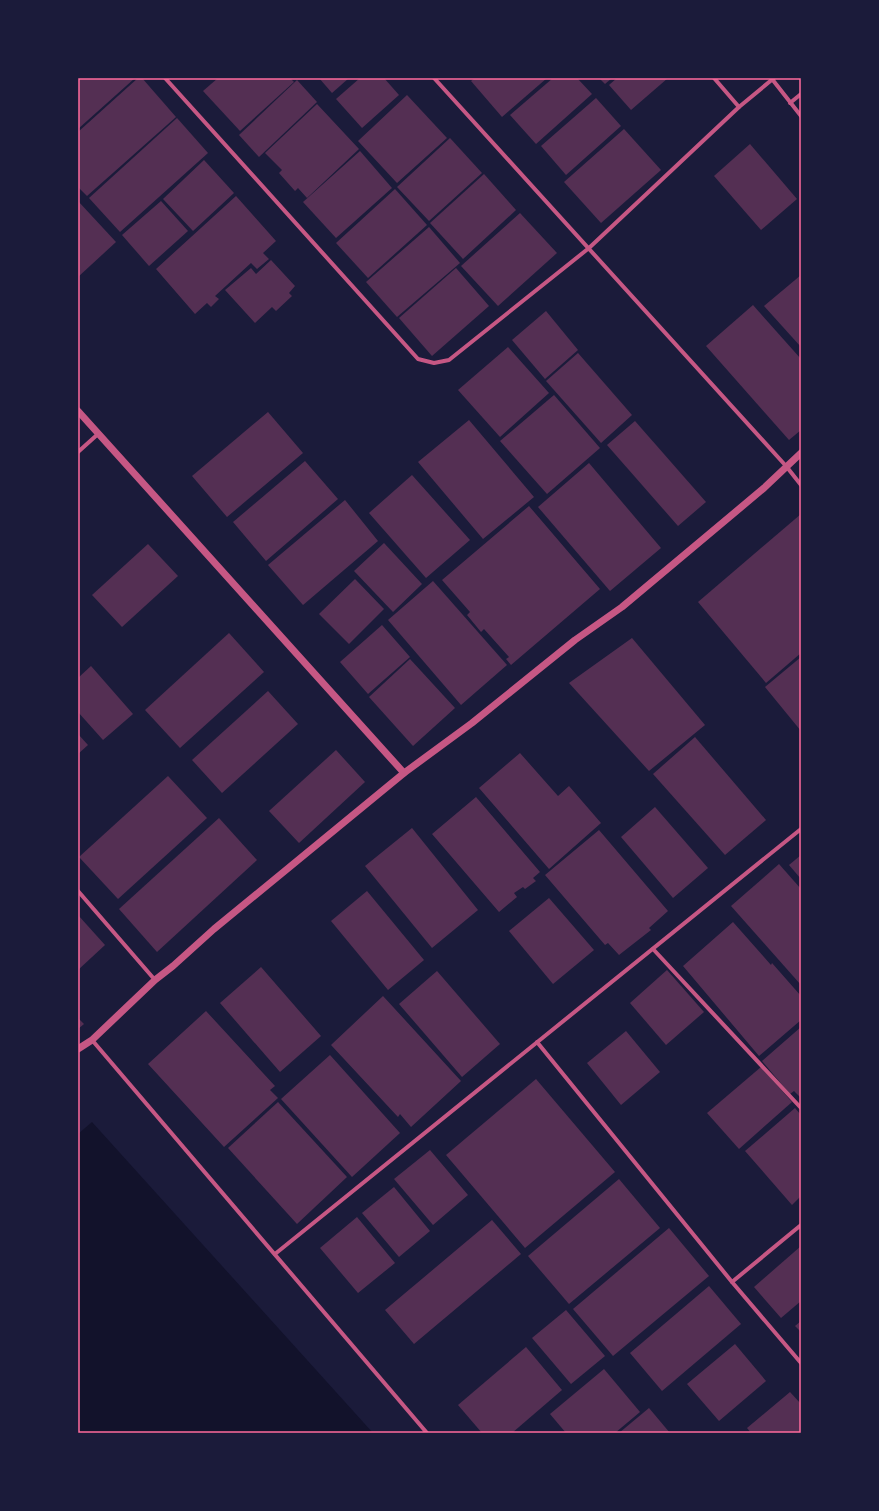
<svg xmlns="http://www.w3.org/2000/svg" width="879" height="1511" font-family="Commissioner,sans-serif">
	<rect width="100%" height="100%" fill="#1b1b3a"/>
	<path fill="#12122b" d="M92,1122L373,1433H78V1134Z"/>
	<g fill="#542f53">
		<path d="M78,78H135L78,129Z"/>
		<path d="M138,78H142L176,117L87,196L78,187V132Z"/>
		<path d="M218,78H290L294,82L240,131L203,91Z"/>
		<path d="M319,78H349L332,93Z"/>
		<path d="M360,78H384L399,95L362,128L336,99Z"/>
		<path d="M475,78H547L502,117L471,81Z"/>
		<path d="M553,78H577L592,94L536,144L510,115Z"/>
		<path d="M599,78H612L605,84Z"/>
		<path d="M617,78H668L631,110L609,85Z"/>
		<path d="M297,80L317,102L259,157L239,135Z"/>
		<path d="M407,95L447,138L397,183L358,141Z"/>
		<path d="M596,98L621,126L566,175L541,146Z"/>
		<path d="M317,104L359,149L307,198L298,188L295,191L279,173L282,170L265,153Z"/>
		<path d="M177,118L208,153L120,232L89,198Z"/>
		<path d="M624,129L661,170L601,223L564,182Z"/>
		<path d="M450,138L482,173L429,221L397,187Z"/>
		<path d="M750,144L797,199L761,230L714,176Z"/>
		<path d="M360,151L392,188L336,238L303,202Z"/>
		<path d="M204,160L234,193L193,231L163,199Z"/>
		<path d="M484,174L516,210L463,259L430,223Z"/>
		<path d="M395,189L427,225L368,278L336,243Z"/>
		<path d="M236,196L276,241L263,253L269,259L257,269L251,263L215,296L219,299L211,307L207,303L195,314L156,269Z"/>
		<path d="M78,201L116,242L78,277Z"/>
		<path d="M161,201L188,231L149,266L122,235Z"/>
		<path d="M520,213L557,253L498,306L461,266Z"/>
		<path d="M429,227L460,263L397,317L366,282Z"/>
		<path d="M271,260L295,286L289,293L292,296L276,311L272,307L255,323L225,290L251,268L256,274Z"/>
		<path d="M456,268L489,306L432,356L399,318Z"/>
		<path d="M801,275V347L764,306Z"/>
		<path d="M753,305L801,359V430L789,440L706,346Z"/>
		<path d="M546,311L578,350L545,379L512,340Z"/>
		<path d="M508,347L549,393L500,437L458,390Z"/>
		<path d="M578,353L632,415L601,443L546,381Z"/>
		<path d="M554,395L600,448L547,494L500,441Z"/>
		<path d="M268,412L303,453L227,517L192,476Z"/>
		<path d="M469,420L534,497L483,539L418,462Z"/>
		<path d="M635,421L706,502L678,526L607,445Z"/>
		<path d="M305,461L338,499L266,561L233,522Z"/>
		<path d="M589,463L661,548L610,591L538,507Z"/>
		<path d="M412,475L470,540L426,578L369,513Z"/>
		<path d="M345,500L378,541L303,605L268,565Z"/>
		<path d="M529,506L600,589L511,665L506,659L509,657L484,629L481,632L467,615L470,612L442,580Z"/>
		<path d="M801,514V653L766,683L698,602Z"/>
		<path d="M384,543L422,584L393,612L354,571Z"/>
		<path d="M148,544L178,576L122,627L92,595Z"/>
		<path d="M355,579L384,609L349,644L319,614Z"/>
		<path d="M433,581L507,665L461,705L388,620Z"/>
		<path d="M382,625L410,657L368,694L340,662Z"/>
		<path d="M229,633L264,672L180,748L145,710Z"/>
		<path d="M632,638L705,725L649,771L569,683Z"/>
		<path d="M801,657V731L765,687Z"/>
		<path d="M410,659L455,708L413,746L369,697Z"/>
		<path d="M91,666L133,714L103,740L78,712V678Z"/>
		<path d="M268,691L298,724L222,793L192,760Z"/>
		<path d="M78,734L88,745L78,754Z"/>
		<path d="M695,737L766,820L725,855L653,774Z"/>
		<path d="M336,750L365,782L299,843L269,811Z"/>
		<path d="M520,753L558,796L569,786L601,823L549,869L479,788Z"/>
		<path d="M168,776L207,818L118,899L79,857Z"/>
		<path d="M476,797L540,872L533,878L536,881L525,889L523,887L514,893L517,897L499,912L432,834Z"/>
		<path d="M655,807L708,868L673,898L621,837Z"/>
		<path d="M219,818L257,860L157,952L119,909Z"/>
		<path d="M412,828L478,910L432,948L365,866Z"/>
		<path d="M599,830L668,911L649,928L651,930L619,955L608,943L605,945L545,875Z"/>
		<path d="M801,855V879L789,865Z"/>
		<path d="M779,864L801,889V985L731,906Z"/>
		<path d="M367,891L424,960L388,990L331,921Z"/>
		<path d="M549,898L594,950L553,984L509,931Z"/>
		<path d="M78,915L105,945L78,970Z"/>
		<path d="M733,922L771,965L772,963L801,996V1020L759,1056L683,966Z"/>
		<path d="M261,967L321,1036L280,1072L220,1003Z"/>
		<path d="M667,970L704,1012L666,1045L630,1003Z"/>
		<path d="M437,971L500,1044L462,1077L399,1004Z"/>
		<path d="M383,996L461,1081L411,1127L400,1114L398,1117L331,1045Z"/>
		<path d="M206,1011L275,1086L270,1090L278,1098L224,1147L148,1064Z"/>
		<path d="M78,1018L84,1024L78,1029Z"/>
		<path d="M801,1027V1098L794,1091L790,1094L762,1061Z"/>
		<path d="M626,1031L660,1072L621,1105L587,1063Z"/>
		<path d="M330,1055L400,1133L352,1177L281,1099Z"/>
		<path d="M761,1067L792,1102L739,1149L707,1113Z"/>
		<path d="M536,1079L615,1172L525,1248L446,1155Z"/>
		<path d="M278,1102L347,1177L297,1224L228,1148Z"/>
		<path d="M795,1108L801,1115V1196L792,1205L745,1151Z"/>
		<path d="M430,1150L468,1195L433,1225L394,1179Z"/>
		<path d="M619,1179L660,1228L569,1304L528,1256Z"/>
		<path d="M394,1187L430,1231L399,1257L362,1213Z"/>
		<path d="M357,1217L395,1263L358,1293L320,1248Z"/>
		<path d="M492,1220L521,1254L414,1344L385,1310Z"/>
		<path d="M669,1228L709,1276L613,1356L573,1309Z"/>
		<path d="M801,1246V1301L781,1318L754,1287Z"/>
		<path d="M709,1286L741,1324L662,1391L630,1353Z"/>
		<path d="M566,1310L605,1356L571,1384L532,1338Z"/>
		<path d="M801,1321V1332L795,1326Z"/>
		<path d="M735,1344L766,1381L719,1421L687,1384Z"/>
		<path d="M526,1347L562,1390L512,1433H482L458,1405Z"/>
		<path d="M604,1369L640,1412L615,1433H566L550,1414Z"/>
		<path d="M790,1392L801,1404V1433H751L747,1428Z"/>
		<path d="M649,1408L670,1433H619Z"/>
	</g>
	<g fill="none" stroke-linecap="round" stroke-linejoin="round">
		<g stroke="#c65784" stroke-width="4">
			<path d="M165,78L418,359L434,363L449,360L589,248L739,107L774,78"/>
			<path d="M434,78L786,466L801,485"/>
			<path d="M714,78L739,107"/>
			<path d="M772,79L801,116"/>
			<path d="M790,103L801,94"/>
			<path d="M78,452L98,434"/>
			<path d="M78,891L155,980"/>
			<path d="M653,949L801,1108"/>
			<path d="M92,1040L427,1433"/>
			<path d="M537,1042L732,1282L801,1363"/>
			<path d="M275,1254L801,829"/>
			<path d="M732,1282L801,1225"/>
		</g>
		<g stroke="#c65784" stroke-width="7">
			<path d="M78,411L404,773"/>
			<path d="M78,1049L92,1040L155,980L173,966L214,929L404,773L472,723L575,640L622,607L764,488L801,453"/>
		</g>
	</g>
	<rect width="879" height="1511" fill="none" stroke="#1b1b3a" stroke-width="158"/>
	<rect x="79" y="79" width="721" height="1353" fill="none" stroke="#ff6b9d" stroke-width="1.5"/>
</svg>
